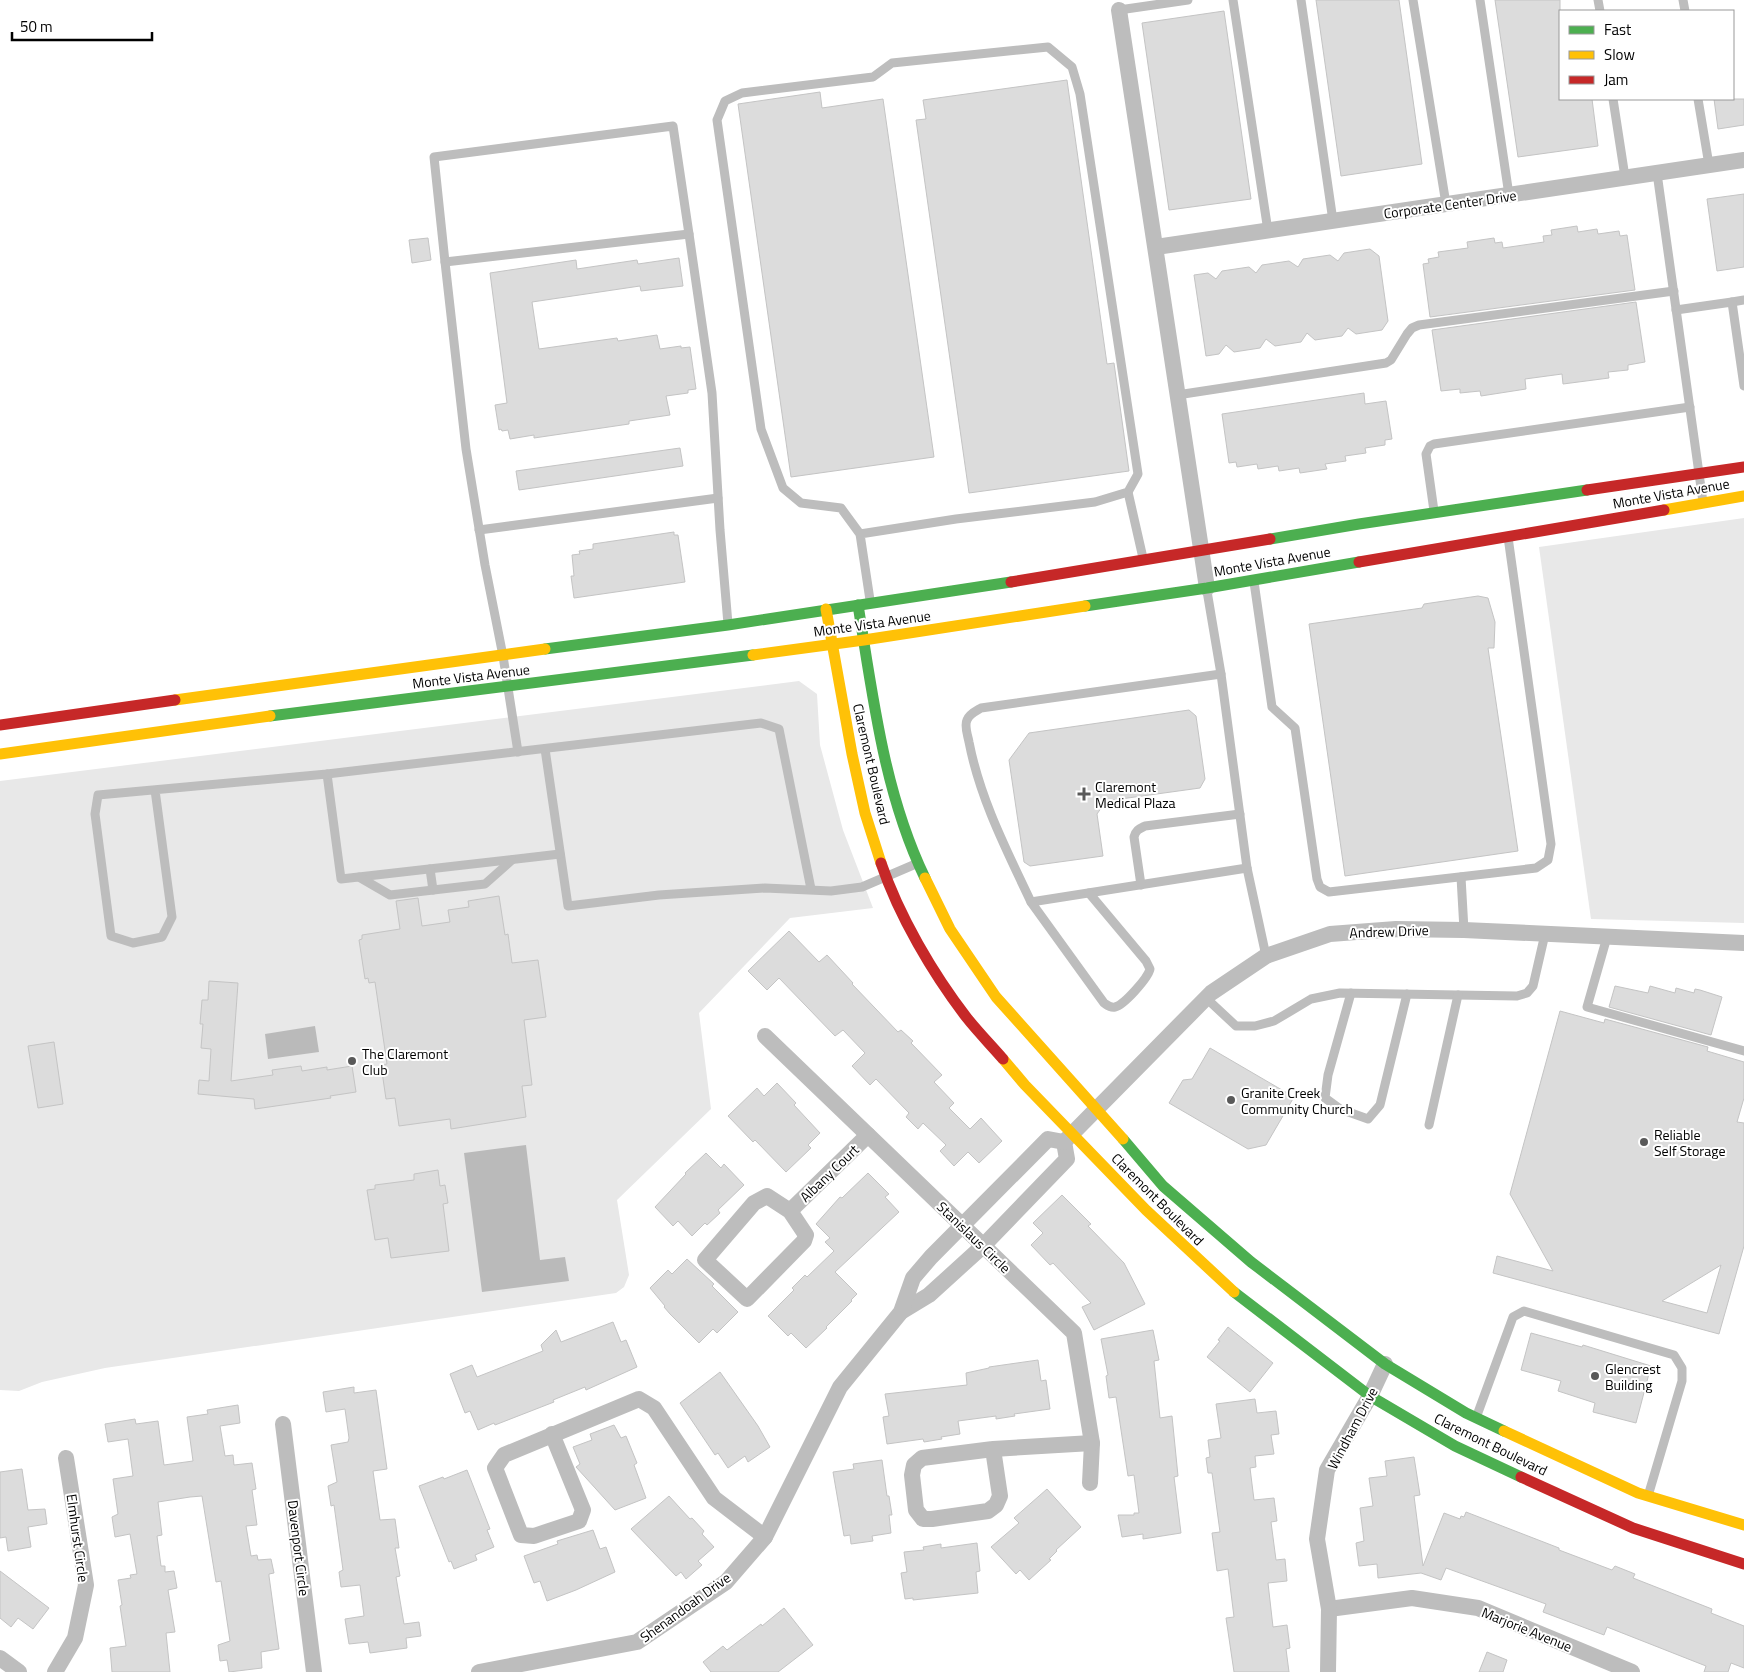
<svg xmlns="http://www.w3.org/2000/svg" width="1744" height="1672" font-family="'Titillium Web',sans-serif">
	<rect width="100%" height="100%" fill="#fff"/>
	<g fill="#e8e8e8">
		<path d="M1744,518V923L1591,919L1539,547Z"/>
		<path d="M799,681L817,694L820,745L843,830L873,908L790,918L699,1013L711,1109L617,1200L629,1275L624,1287L616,1293L105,1368L42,1382L19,1391L0,1390V781Z"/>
	</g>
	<g fill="#bababa">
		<path d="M315,1026L319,1052L268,1059L265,1034Z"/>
		<path d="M526,1145L540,1260L565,1257L569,1281L482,1292L464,1153Z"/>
	</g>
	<g fill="#dcdcdc" stroke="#c4c4c4" fill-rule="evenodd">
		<path d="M1316,0H1399L1422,164L1341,176Z"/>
		<path d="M1495,0H1560V99H1592L1598,146L1518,157Z"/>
		<path d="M1224,11L1251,199L1169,210L1142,23Z"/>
		<path d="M1067,80L1107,364L1114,363L1129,471L969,493L916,120L926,119L923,100Z"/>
		<path d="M820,92L822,108L883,99L934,457L791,477L738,104Z"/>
		<path d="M1714,99H1744V125L1718,129Z"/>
		<path d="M1744,194V267L1717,271L1707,199Z"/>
		<path d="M1577,226L1578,232L1597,229L1598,234L1619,231L1620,236L1627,235L1635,290L1430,317L1423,264L1429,263L1428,259L1439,257L1438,252L1468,248L1467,242L1494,238L1495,243L1502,242L1503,248L1544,242L1543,236L1552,235L1551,230Z"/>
		<path d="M428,238L431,260L412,263L409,240Z"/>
		<path d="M1370,249L1379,256L1388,321L1382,330L1356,334L1348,328L1342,336L1315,340L1307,333L1301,342L1275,346L1266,339L1260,348L1234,352L1226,345L1219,354L1206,356L1194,275L1208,273L1216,279L1222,271L1249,267L1256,273L1262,265L1289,261L1298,267L1303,259L1330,255L1338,261L1344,253Z"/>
		<path d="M679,258L683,286L641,291L640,286L532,302L539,349L617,338L618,341L657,335L660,349L681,346V348L690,347L696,389L688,390V393L666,396L670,415L629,421V424L534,438V435L510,439L508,430L502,431L501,429L499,430L495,405L507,403L490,273L576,260L577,269L637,260L638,264Z"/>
		<path d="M1636,302L1645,362L1628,365V370L1608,372L1609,378L1563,384L1562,374L1525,379L1526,389L1481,396L1480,391L1460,393V389L1441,391L1432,330Z"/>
		<path d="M1364,393L1365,404L1386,401L1392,439L1385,440V445L1365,448L1366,453L1345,456L1346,461L1325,464L1327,469L1300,473L1299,468L1279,471L1278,466L1258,469L1257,464L1237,467L1236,462L1229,463L1222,414Z"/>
		<path d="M680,448L683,466L519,490L516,471Z"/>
		<path d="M674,532V535H678L685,582L574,598L571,576H574L572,555L580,554L579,551L593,549V544Z"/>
		<path d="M1478,596L1488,598L1495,622L1494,648H1488L1518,851L1345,876L1309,624L1422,608L1424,604Z"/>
		<path d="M1189,710L1196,716L1205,779L1200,788L1106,801L1097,814L1103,856L1030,866L1024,862L1009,760L1029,733Z"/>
		<path d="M499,896L505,935L508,934L512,963L538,960L546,1017L524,1020L532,1085L522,1086L526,1117L451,1129L450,1119L399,1126L395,1098L386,1099L381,1065L387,1064L375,982L369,983L368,978L365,979L359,940L362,939V935L400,929L396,901L418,898L422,926L450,922L448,910L469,907L468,901Z"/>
		<path d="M789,931L819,962L827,955L853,983L852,984L898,1032L901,1030L913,1041L911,1043L942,1075L934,1082L954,1103L949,1108L970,1129L981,1118L1002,1141L979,1163L968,1152L954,1166L940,1151L946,1145L923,1123L918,1129L906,1117L909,1113L876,1079L870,1085L852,1066L865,1053L843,1030L835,1036L779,978L767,990L748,971Z"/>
		<path d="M209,981L238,983L231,1081L273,1075L272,1070L301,1066L302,1071L327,1067V1070L352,1066L356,1092L330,1096L331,1098L255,1109L254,1099L198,1094L199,1080L209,1081L211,1049L201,1048L203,1024H200L202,1000H208Z"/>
		<path d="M1615,986L1648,993L1650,986L1675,993L1676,988L1694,993L1695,989L1700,990L1722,997L1711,1035L1609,1007Z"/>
		<path d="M1560,1011L1604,1023L1605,1019L1708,1047L1707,1051L1744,1062V1098L1737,1122L1744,1123V1246L1719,1334L1493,1273L1497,1256L1553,1271L1510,1194ZM1721,1265L1707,1313L1662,1301Z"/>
		<path d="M54,1042L63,1104L38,1108L28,1046Z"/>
		<path d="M1210,1048L1294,1097L1266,1145L1248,1149L1169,1103L1183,1080L1192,1079Z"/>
		<path d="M777,1083L796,1103L794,1105L820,1133L808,1145L811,1148L786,1172L755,1140L753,1142L728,1116L757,1088L764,1096Z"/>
		<path d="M706,1153L721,1168L724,1164L744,1185L718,1210L720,1213L707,1225L705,1223L692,1236L678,1221L673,1226L655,1207L686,1174L685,1173Z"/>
		<path d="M438,1170L440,1186L445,1185L448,1203L443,1204L449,1251L391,1258L388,1238L375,1240L367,1190L375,1189V1185L414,1180V1174Z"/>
		<path d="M868,1173L889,1194L885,1197L899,1212L835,1272L857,1294L851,1300L852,1301L826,1327L827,1328L806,1348L791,1333L788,1336L768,1316L794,1290L792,1288L805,1275L807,1277L834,1251L825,1242L830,1238L816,1224L840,1197L842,1198Z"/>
		<path d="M1062,1195L1091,1224L1088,1226L1124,1263L1145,1304L1094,1330L1082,1307L1091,1303L1053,1263L1050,1265L1031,1245L1043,1233L1033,1223Z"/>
		<path d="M687,1259L714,1284L712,1286L738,1312L717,1333L713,1329L699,1343L670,1314L664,1307L665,1306L650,1288L668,1270L672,1274Z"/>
		<path d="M613,1322L621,1342L626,1340L637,1367L586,1390L585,1387L553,1400L554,1402L495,1425L494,1423L478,1430L470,1411L465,1413L450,1374L472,1365L477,1377L543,1351L541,1345L556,1330L561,1342Z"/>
		<path d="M1228,1327L1273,1363L1250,1392L1207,1357L1220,1341L1218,1340Z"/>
		<path d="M1153,1330L1159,1360L1154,1361L1160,1418L1172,1416L1178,1476L1174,1477L1181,1533L1143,1539V1534L1122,1537L1118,1515H1134V1513H1139L1134,1475L1128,1476L1116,1397L1109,1398L1106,1376L1108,1375L1101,1339Z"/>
		<path d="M1531,1333L1582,1347L1583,1345L1651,1366L1636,1423L1593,1412L1595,1403L1558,1391L1561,1381L1521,1370Z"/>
		<path d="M1038,1360L1041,1381L1046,1380L1050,1409L1014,1414L1015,1416L996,1419V1416L958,1421L960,1434L941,1437L942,1439L924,1442L923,1439L887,1444L883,1417L889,1416L885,1394L967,1385L966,1373L989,1368V1367Z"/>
		<path d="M720,1372L758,1426L770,1447L748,1462L745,1456L728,1468L718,1453L715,1455L680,1403Z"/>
		<path d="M354,1387V1393L376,1390L387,1469L373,1471L380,1520L395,1519L399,1548H395L400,1576L396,1577L404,1624L419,1622L421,1636L406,1638L407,1648L370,1653L368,1642L349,1644L345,1619L364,1616L360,1585L341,1587L339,1572L343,1570L334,1505L331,1506L328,1486L337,1482L331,1445L348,1442L349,1438L345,1409L326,1412L323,1392Z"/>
		<path d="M1255,1399L1257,1413L1276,1411L1279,1434L1271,1435L1274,1454L1255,1456L1256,1467L1250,1468L1254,1500L1274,1498L1277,1521L1271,1522L1276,1560L1285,1559L1287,1581L1268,1583L1273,1627L1287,1625L1290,1648L1286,1649L1289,1672H1234L1226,1618L1234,1617L1228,1569L1217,1571L1212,1533L1220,1532L1212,1473H1208L1206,1458L1210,1457L1208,1440L1221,1438L1216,1404Z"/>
		<path d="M238,1405L240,1423L220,1426L225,1456L233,1455L234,1465L252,1463L256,1489L252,1490L257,1525L246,1526L251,1556L257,1555L258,1560L271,1559L274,1573L269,1574V1576L279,1649L261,1652L262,1668L229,1672L227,1660L220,1661L218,1645L230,1641L221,1581L216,1582L202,1496L190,1497L158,1502L162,1535L157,1536L161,1566H165V1572L174,1571L177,1588L168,1590L175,1632L166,1633L170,1672H112L110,1648L126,1646L120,1606L122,1605L118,1580L131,1578L130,1575L137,1574L130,1534L115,1537L112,1517L118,1514L113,1479L133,1476L128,1439L108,1442L105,1424L135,1419L136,1424L158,1421L164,1465L193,1461L187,1417L208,1414L207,1410Z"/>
		<path d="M614,1425L621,1438L626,1436L637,1463L634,1465L646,1498L615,1510L576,1467L580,1464L573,1447L592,1440L590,1434Z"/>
		<path d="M1414,1457L1420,1495L1414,1496L1423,1566L1444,1513L1460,1519L1461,1516L1464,1517L1466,1512L1559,1548V1550L1612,1570L1615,1566L1635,1574L1633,1578L1712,1609L1711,1613L1744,1626V1668L1731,1663L1728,1672H1704L1706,1666L1607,1627L1604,1635L1543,1612L1546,1604L1446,1568L1441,1580L1421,1573L1378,1578L1377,1564L1359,1566L1356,1543L1364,1541L1360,1508L1373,1506L1369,1478L1387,1476L1385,1461Z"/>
		<path d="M882,1460L887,1496H889L892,1515H889L891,1533L872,1536L873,1541L851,1544L850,1535L844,1536L833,1472L854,1469L853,1464Z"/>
		<path d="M22,1469L28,1510L45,1509L47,1524L28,1527L31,1547L8,1551L6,1537L0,1538V1472Z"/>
		<path d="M467,1470L490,1529L487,1530L494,1547L475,1555L477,1560L454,1569L451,1561L449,1562L419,1486L443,1477L444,1479Z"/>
		<path d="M1047,1489L1081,1527L1056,1550L1057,1551L1049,1559L1051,1560L1029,1580L1020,1570L1016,1574L991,1547L1019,1523L1014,1518Z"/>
		<path d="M669,1496L690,1519L692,1518L704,1531L702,1534L714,1547L698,1561L702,1565L686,1579L681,1572L676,1576L631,1529Z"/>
		<path d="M593,1530L600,1549L606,1547L615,1572L576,1590L547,1601L540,1581L534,1583L524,1556L558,1544L557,1541Z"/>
		<path d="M977,1543L980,1571L976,1572L978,1593L913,1600V1598L905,1599L901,1573L907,1572L904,1552L924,1550L923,1547L941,1544V1548Z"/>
		<path d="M0,1571L49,1608L33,1629L18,1618L11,1627L0,1618Z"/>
		<path d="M784,1608L813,1645L778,1672H711L703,1662L723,1646L727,1650L761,1624L762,1626Z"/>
		<path d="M1487,1652L1507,1660L1503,1672H1479Z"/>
	</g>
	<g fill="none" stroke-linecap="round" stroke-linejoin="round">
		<g stroke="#bdbdbd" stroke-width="9">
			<path d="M1233,0L1268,231"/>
			<path d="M1301,0L1333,221"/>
			<path d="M1413,0L1446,204"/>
			<path d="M1480,0L1509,195"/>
			<path d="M1598,0L1600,11"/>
			<path d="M1683,0L1685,11"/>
			<path d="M1119,10L1188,0"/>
			<path d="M1613,99L1625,177"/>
			<path d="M1698,99L1709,165"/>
			<path d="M1657,173L1703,502"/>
			<path d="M445,262L434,157L673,126L689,234"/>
			<path d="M1732,302L1744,300"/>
			<path d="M1676,310L1732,302L1744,386"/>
			<path d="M1177,395L1386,363L1391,360L1407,334L1412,328L1419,325L1674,291"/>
			<path d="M1128,492L1143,558"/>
			<path d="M1434,511L1426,454L1430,446L1434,444L1690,407"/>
			<path d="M479,530L718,498"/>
			<path d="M860,534L956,519L1095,502L1128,492L1138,474L1080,94L1072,67L1048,47L892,63L873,77L742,93L725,101L717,120L761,429L783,488L801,503L841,508L860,534L870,600"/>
			<path d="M1254,582L1272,707L1295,728L1317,879L1320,887L1329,892L1536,868L1548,860L1551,844L1508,537"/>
			<path d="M1207,591L1221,674L1247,868L1266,956"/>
			<path d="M1221,674L981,708C976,711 969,714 967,720C964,726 968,736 969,742C980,799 1007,851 1031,902L1247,868"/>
			<path d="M545,749L568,906L659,895L765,888L831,891L862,887L918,863"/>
			<path d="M518,752L503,656L485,565L466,449L445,262L689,234L712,393L720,530L728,624"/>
			<path d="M327,774L341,879L560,854"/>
			<path d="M155,790L172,917L162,937L133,943L111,936L95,814L98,795L327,774L761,723L779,729L811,889"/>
			<path d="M430,869L433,890"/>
			<path d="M359,877L390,895L485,884L512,860"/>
			<path d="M1461,877L1464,930"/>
			<path d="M1141,885L1134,837C1136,830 1139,829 1145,826L1240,814"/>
			<path d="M1031,902L1104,1003C1107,1005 1110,1008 1115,1007C1124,1005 1148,978 1150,969L1146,961L1089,893"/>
			<path d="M1607,937L1587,1007L1744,1051"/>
			<path d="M1351,993L1328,1075L1325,1098L1340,1109L1368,1119L1380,1105L1407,994"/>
			<path d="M1206,998L1236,1026H1255L1274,1021L1311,999L1340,993L1517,996L1527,993L1533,986L1545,934"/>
			<path d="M1429,1125L1458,995"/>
			<path d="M1476,1418L1513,1317L1524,1311L1674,1355L1682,1368V1381L1648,1496"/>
		</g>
		<g stroke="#bdbdbd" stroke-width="16">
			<path d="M1119,10L1207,588"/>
			<path d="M1156,247L1744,160"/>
			<path d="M765,1036L1074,1333L1092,1443L1090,1483"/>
			<path d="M1066,1140L1211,993L1266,956L1330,934L1396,929L1464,930L1744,943"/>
			<path d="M790,1211L806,1235L804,1241L747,1299L705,1260L754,1203L767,1196L790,1211L868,1135"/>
			<path d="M901,1312L929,1295L983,1246L1067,1159L1064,1142"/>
			<path d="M283,1424L314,1672"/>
			<path d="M552,1434L583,1510L579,1521L534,1536L521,1535L495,1468L504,1455L639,1399L654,1408L714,1498L765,1537"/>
			<path d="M993,1449L1000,1496L996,1505L988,1511L932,1519H923L916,1510L912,1475L914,1465L922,1458L993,1449L1092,1443"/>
			<path d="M1329,1609L1412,1598L1478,1608L1632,1672"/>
			<path d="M0,1658L19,1672"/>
			<path d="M55,1672L75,1638L86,1585L66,1458"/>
			<path d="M479,1672L637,1642L726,1582L765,1537L840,1387L901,1312L913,1278L931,1257L1048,1139L1064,1142"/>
			<path d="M1328,1672L1329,1609L1317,1539L1327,1470L1370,1396L1385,1364"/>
		</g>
		<g stroke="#4caf50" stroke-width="11">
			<path d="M1270,539L1359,524L1587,490"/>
			<path d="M858,605C873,697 884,793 925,878"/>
			<path d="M1085,606L1207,588L1359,562"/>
			<path d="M545,649L728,625L1011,582"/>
			<path d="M270,716L753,655"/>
			<path d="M1123,1139L1163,1186L1251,1262L1385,1364L1466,1413L1504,1431"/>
			<path d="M1234,1292L1370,1396L1455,1446L1521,1477"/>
		</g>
		<g stroke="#ffc107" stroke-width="11">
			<path d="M1664,510L1744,496"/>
			<path d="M826,609L852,754L865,813L881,863"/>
			<path d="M753,655L864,640L1085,606"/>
			<path d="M175,700L545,649"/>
			<path d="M0,754L270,716"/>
			<path d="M925,878L950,929L996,997L1123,1139"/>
			<path d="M1003,1059L1025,1085L1146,1210L1234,1292"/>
			<path d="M1504,1431L1638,1493L1744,1525"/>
		</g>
		<g stroke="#c62828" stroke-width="11">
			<path d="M1587,490L1744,467"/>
			<path d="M1359,562L1664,510"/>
			<path d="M1011,582L1270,539"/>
			<path d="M0,725L175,700"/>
			<path d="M881,863C899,916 933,974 967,1018C978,1032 991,1045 1003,1059"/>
			<path d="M1521,1477L1633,1528L1744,1564"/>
		</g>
	</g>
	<g fill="#595959" stroke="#fff" stroke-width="2">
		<path d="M1081.5 786.5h5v5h5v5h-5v5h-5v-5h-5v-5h5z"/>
		<circle cx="352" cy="1061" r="5"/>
		<circle cx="1231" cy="1100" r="5"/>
		<circle cx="1644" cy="1142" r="5"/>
		<circle cx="1595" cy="1376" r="5"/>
	</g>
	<g text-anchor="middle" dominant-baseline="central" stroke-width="4" stroke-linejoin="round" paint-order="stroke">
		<g font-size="14" fill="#000" stroke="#fff">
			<text transform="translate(1450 204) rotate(-8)">Corporate Center Drive</text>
			<text transform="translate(1671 493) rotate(-10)">Monte Vista Avenue</text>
			<text transform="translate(1272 561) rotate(-10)">Monte Vista Avenue</text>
			<text transform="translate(872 623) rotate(-8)">Monte Vista Avenue</text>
			<text transform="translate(471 676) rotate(-7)">Monte Vista Avenue</text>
			<text transform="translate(872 764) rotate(77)">Claremont Boulevard</text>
			<text transform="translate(1389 931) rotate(-2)">Andrew Drive</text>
			<text transform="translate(829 1173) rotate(-44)">Albany Court</text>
			<text transform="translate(1158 1199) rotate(45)">Claremont Boulevard</text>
			<text transform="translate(974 1237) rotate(44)">Stanislaus Circle</text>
			<text transform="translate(1352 1428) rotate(-62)">Windham Drive</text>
			<text transform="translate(1491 1444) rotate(26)">Claremont Boulevard</text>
			<text transform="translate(78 1538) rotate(82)">Elmhurst Circle</text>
			<text transform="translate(299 1548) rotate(83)">Davenport Circle</text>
			<text transform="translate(685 1607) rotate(-36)">Shenandoah Drive</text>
			<text transform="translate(1527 1629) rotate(22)">Marjorie Avenue</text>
		</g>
		<g font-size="14" fill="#000" stroke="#fff" text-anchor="start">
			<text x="1095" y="786">Claremont<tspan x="1095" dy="16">Medical Plaza</tspan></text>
			<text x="362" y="1053">The Claremont<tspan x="362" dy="16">Club</tspan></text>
			<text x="1241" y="1092">Granite Creek<tspan x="1241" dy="16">Community Church</tspan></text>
			<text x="1654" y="1134">Reliable<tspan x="1654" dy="16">Self Storage</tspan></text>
			<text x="1605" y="1368">Glencrest<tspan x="1605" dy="16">Building</tspan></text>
		</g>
	</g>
	<rect x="1559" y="10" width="175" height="90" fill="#ffffff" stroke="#999999"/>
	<rect x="1569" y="26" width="25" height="8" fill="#4caf50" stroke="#999999"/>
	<text x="1604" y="35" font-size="15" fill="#000000">Fast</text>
	<rect x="1569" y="51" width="25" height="8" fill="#ffc107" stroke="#999999"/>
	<text x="1604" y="60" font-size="15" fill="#000000">Slow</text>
	<rect x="1569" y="76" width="25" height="8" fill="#c62828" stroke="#999999"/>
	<text x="1604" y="85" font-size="15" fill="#000000">Jam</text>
	<path d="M12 32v8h140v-8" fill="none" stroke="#000000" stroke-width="2.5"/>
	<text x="20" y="32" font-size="15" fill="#000000" stroke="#ffffff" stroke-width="4" paint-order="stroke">50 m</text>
</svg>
